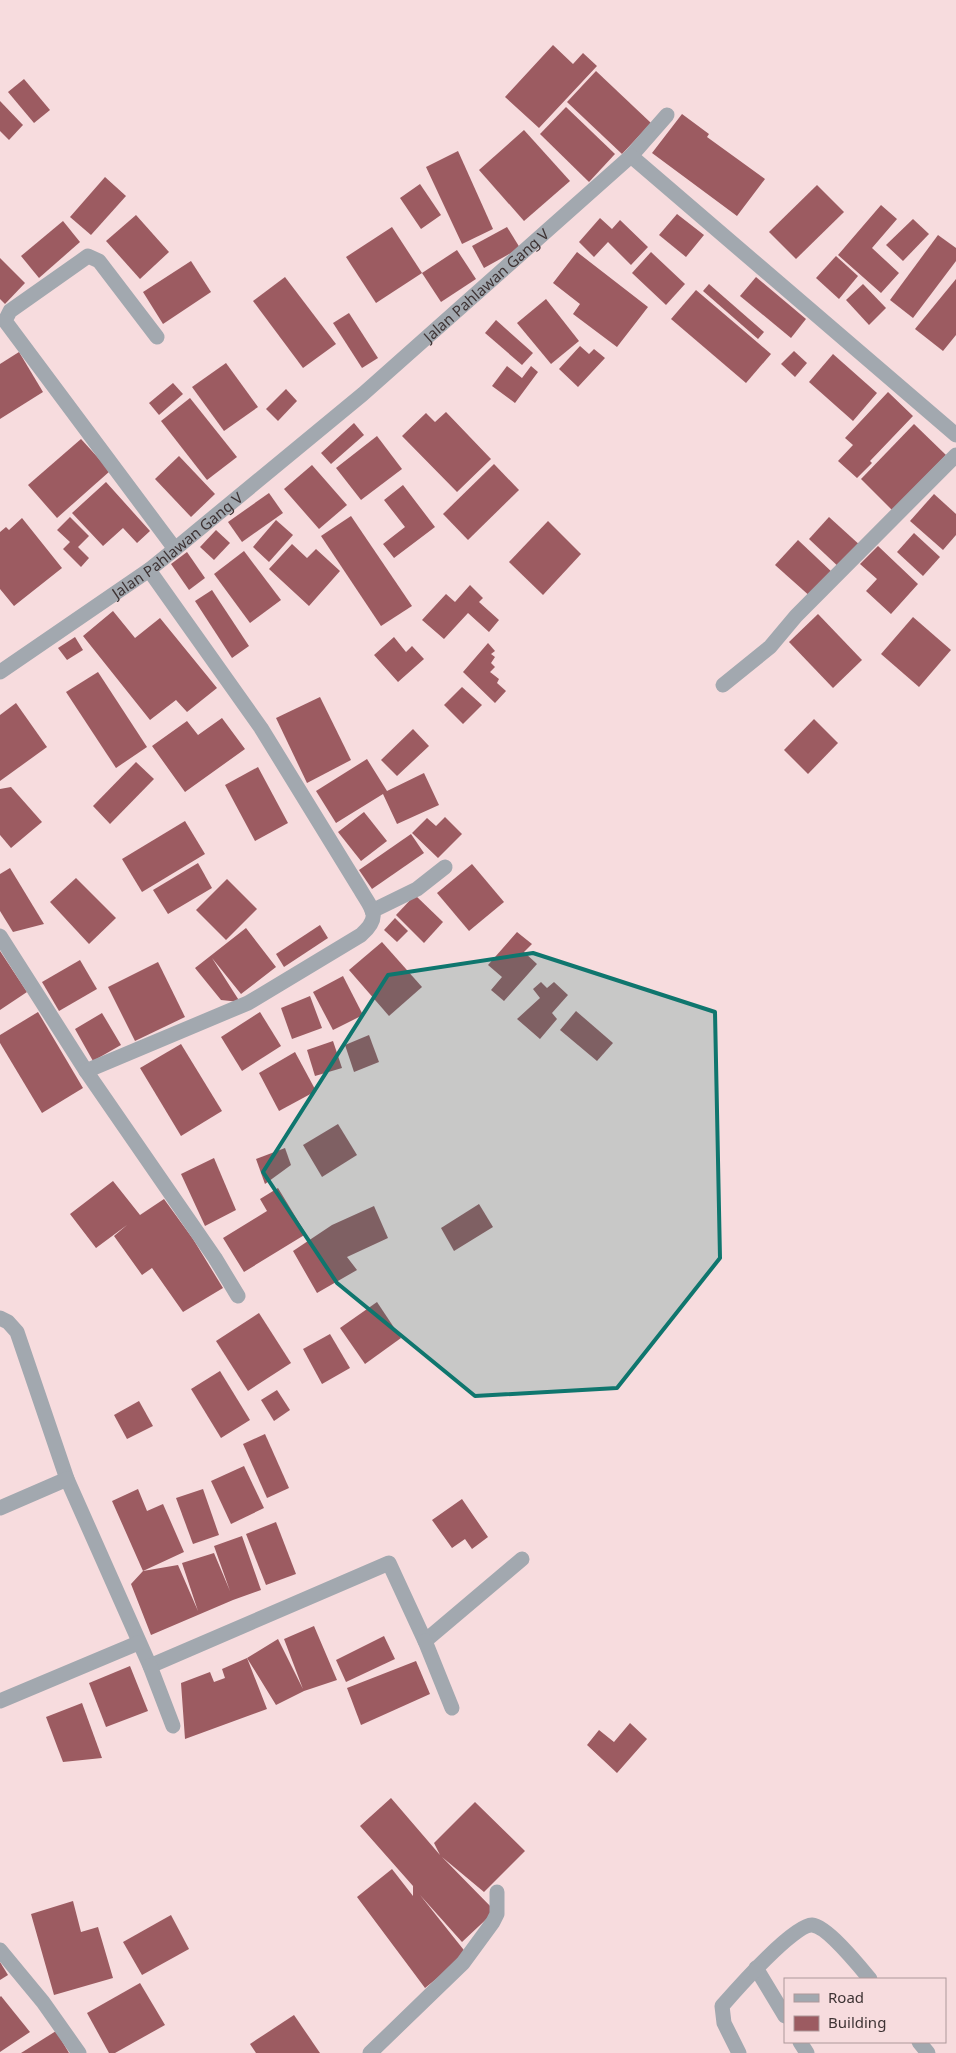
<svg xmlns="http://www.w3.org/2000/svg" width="956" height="2053" font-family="'Noto Sans',sans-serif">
	<rect width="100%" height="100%" fill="#f7dcde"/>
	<g fill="#9c5b61">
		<path d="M553,45L573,64L583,53L597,66L539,128L505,97Z"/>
		<path d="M596,71L651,123L622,154L567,102Z"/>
		<path d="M24,79L50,110L34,123L8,92Z"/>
		<path d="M0,101L23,125L9,140L0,131Z"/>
		<path d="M566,107L615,154L589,182L540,134Z"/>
		<path d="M682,114L709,134L707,137L765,179L737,216L652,153Z"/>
		<path d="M524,130L570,181L524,221L479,170Z"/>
		<path d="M458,151L493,229L462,244L426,167Z"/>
		<path d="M105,177L126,196L91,235L70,217Z"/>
		<path d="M420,184L441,215L421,229L400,198Z"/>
		<path d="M817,185L844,212L796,259L769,232Z"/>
		<path d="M881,205L897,219L872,248L899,273L881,293L838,255Z"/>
		<path d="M677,214L704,235L686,257L659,235Z"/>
		<path d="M136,215L169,252L140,279L106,241Z"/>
		<path d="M600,218L612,229L620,220L648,247L631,265L608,242L594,257L579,242Z"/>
		<path d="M913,219L929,234L903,261L886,245Z"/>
		<path d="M63,221L80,242L39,278L21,256Z"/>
		<path d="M392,227L422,273L376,303L346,257Z"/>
		<path d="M507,227L520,248L484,268L472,246Z"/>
		<path d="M938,235L956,248V261L913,318L890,300Z"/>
		<path d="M457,250L476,279L441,302L422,273Z"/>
		<path d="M577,252L648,307L617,347L573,314L580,304L553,283Z"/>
		<path d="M651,252L685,284L666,305L632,273Z"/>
		<path d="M836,256L858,276L839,299L816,278Z"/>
		<path d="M0,258L25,283L5,304L0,299Z"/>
		<path d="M191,261L211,292L163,324L143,292Z"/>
		<path d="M285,277L336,344L303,368L253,301Z"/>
		<path d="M756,277L806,319L791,338L740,296Z"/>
		<path d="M956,279V335L943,351L915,329Z"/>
		<path d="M709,284L764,332L758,339L703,291Z"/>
		<path d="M863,284L886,308L869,325L846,300Z"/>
		<path d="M696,290L771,354L746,383L671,319Z"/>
		<path d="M546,299L579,341L551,364L517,323Z"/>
		<path d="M349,313L378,358L362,368L333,323Z"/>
		<path d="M496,320L533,353L522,365L485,333Z"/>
		<path d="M580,346L589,354L594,349L605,358L578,387L559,369Z"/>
		<path d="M794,351L807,363L795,377L781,364Z"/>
		<path d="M19,352L43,392L0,419V364Z"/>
		<path d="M833,354L877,393L853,421L809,382Z"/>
		<path d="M226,363L258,407L224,431L192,387Z"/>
		<path d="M507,366L522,378L531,366L538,372L515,403L492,386Z"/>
		<path d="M173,383L183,394L159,415L149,403Z"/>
		<path d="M286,389L297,401L278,421L266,409Z"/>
		<path d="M888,392L913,416L870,461L872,463L857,478L838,461L853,445L845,438Z"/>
		<path d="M190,398L237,457L207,480L161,421Z"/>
		<path d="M446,412L491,459L457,492L402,436L426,413L435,422Z"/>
		<path d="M354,423L364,435L331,464L321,453Z"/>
		<path d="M914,424L946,455L892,510L861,479Z"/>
		<path d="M377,436L402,469L361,500L336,468Z"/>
		<path d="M81,439L110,471L57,518L28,485Z"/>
		<path d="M179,456L215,494L191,517L155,479Z"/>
		<path d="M494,464L519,490L468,540L443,514Z"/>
		<path d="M312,465L347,505L319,529L284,489Z"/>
		<path d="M106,482L150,531L137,543L123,528L103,546L72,513Z"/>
		<path d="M403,485L435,527L394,558L383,544L405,527L384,500Z"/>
		<path d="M269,493L283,513L242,542L228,522Z"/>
		<path d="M934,494L956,514V535L943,550L910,521Z"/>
		<path d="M351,516L412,606L381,626L321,536Z"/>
		<path d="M70,517L89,536L78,547L89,558L81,567L63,549L70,542L57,530Z"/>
		<path d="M829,517L862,547L842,570L809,539Z"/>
		<path d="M22,518L62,568L14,606L0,589V532L6,527L9,530Z"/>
		<path d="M276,520L293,535L269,562L253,547Z"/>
		<path d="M548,521L581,554L543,595L509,562Z"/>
		<path d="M216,530L230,543L214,560L200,547Z"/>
		<path d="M914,533L940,557L923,576L897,552Z"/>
		<path d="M798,540L834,574L812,598L775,565Z"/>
		<path d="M292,544L307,558L316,549L340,571L309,606L269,569Z"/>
		<path d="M878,546L918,584L891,614L866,591L877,579L860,564Z"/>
		<path d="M244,551L281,600L250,623L214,574Z"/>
		<path d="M187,552L205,578L189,590L171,564Z"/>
		<path d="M470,585L483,598L479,602L499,620L489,632L468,613L444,639L422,620L446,594L455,602Z"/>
		<path d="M212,590L249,646L232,658L195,601Z"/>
		<path d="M113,611L135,638L160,618L217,688L187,712L176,700L150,720L83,636Z"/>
		<path d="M818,614L862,660L833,688L789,642Z"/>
		<path d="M913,617L951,650L919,687L881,654Z"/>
		<path d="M75,637L83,650L67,660L58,648Z"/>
		<path d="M394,637L406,652L412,646L424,659L398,682L374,655Z"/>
		<path d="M488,643L495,651L491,654L495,657L491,663L495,667L490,672L499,679L497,683L506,691L495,703L463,672Z"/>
		<path d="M98,672L147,747L116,768L66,692Z"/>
		<path d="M462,687L482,705L463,724L444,705Z"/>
		<path d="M320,697L351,760L307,783L276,718Z"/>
		<path d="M16,703L47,747L0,781V715Z"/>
		<path d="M222,718L245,749L185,792L152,746L187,721L198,735Z"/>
		<path d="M814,719L838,743L808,774L784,750Z"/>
		<path d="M413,729L429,746L397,776L381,760Z"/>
		<path d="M367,759L387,791L424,773L439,805L397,824L383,794L336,823L316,791Z"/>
		<path d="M136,762L154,779L110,824L93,806Z"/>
		<path d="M258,767L288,823L255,841L225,785Z"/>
		<path d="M11,787L42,822L11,848L0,835V789Z"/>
		<path d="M364,812L387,841L361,861L338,832Z"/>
		<path d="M445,817L462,834L438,858L412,833L427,818L436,826Z"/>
		<path d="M185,821L205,854L142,892L122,859Z"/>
		<path d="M411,834L424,853L372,889L359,870Z"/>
		<path d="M198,863L212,888L168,914L153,890Z"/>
		<path d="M472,864L504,902L469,931L437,893Z"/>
		<path d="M10,868L44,924L13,932L0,911V874Z"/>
		<path d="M76,878L116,918L89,944L50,902Z"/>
		<path d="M227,879L257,909L226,940L196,910Z"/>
		<path d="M415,895L443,922L424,943L396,915Z"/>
		<path d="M395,918L408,931L397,942L384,930Z"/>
		<path d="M320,925L328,938L284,967L276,954Z"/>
		<path d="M246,928L276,967L241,994L212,958L240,1002L221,1000L195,968Z"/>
		<path d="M517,932L532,944L524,952L537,964L504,1001L491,990L502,977L488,965Z"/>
		<path d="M382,942L422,987L389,1016L349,970Z"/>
		<path d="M0,951L27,992L0,1010Z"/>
		<path d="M80,960L97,989L59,1011L42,982Z"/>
		<path d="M158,962L185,1017L135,1041L108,987Z"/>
		<path d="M343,976L363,1015L333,1030L313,992Z"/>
		<path d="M541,982L547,988L554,982L568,995L552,1013L557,1019L540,1039L517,1019L540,998L533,989Z"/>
		<path d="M310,996L322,1028L292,1039L281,1008Z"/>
		<path d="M576,1011L613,1043L597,1061L560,1030Z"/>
		<path d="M38,1012L83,1088L42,1113L0,1043V1035Z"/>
		<path d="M260,1012L281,1046L242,1071L221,1037Z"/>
		<path d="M102,1013L121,1045L93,1061L75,1029Z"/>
		<path d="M369,1035L379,1062L354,1072L345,1045Z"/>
		<path d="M333,1041L342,1068L315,1076L307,1050Z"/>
		<path d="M181,1044L222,1111L181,1136L140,1068Z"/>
		<path d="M295,1052L316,1091L279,1111L259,1073Z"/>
		<path d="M338,1124L357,1155L322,1177L303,1145Z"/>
		<path d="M285,1148L291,1165L265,1184L256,1159Z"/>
		<path d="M214,1158L236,1210L205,1226L181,1174Z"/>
		<path d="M113,1181L140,1215L164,1199L193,1239L223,1288L183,1312L152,1268L142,1275L114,1236L127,1225L96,1248L70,1214Z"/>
		<path d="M278,1188L306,1234L244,1272L223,1238L267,1211L260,1199Z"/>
		<path d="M479,1204L493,1227L454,1251L441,1228Z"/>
		<path d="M374,1206L388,1238L347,1257L357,1270L317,1293L293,1251L332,1225Z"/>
		<path d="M377,1302L401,1338L365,1364L340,1328Z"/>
		<path d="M259,1313L291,1363L248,1391L216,1341Z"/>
		<path d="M330,1334L350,1368L322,1384L303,1349Z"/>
		<path d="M220,1371L250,1420L221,1438L191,1389Z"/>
		<path d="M277,1390L290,1410L274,1421L261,1400Z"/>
		<path d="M139,1401L153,1426L127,1439L114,1415Z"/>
		<path d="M265,1434L289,1488L267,1498L243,1444Z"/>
		<path d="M244,1466L264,1508L231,1524L211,1481Z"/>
		<path d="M138,1489L147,1511L163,1504L184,1552L143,1571L112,1501Z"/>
		<path d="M203,1489L219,1535L193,1544L176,1498Z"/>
		<path d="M462,1499L488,1537L472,1549L465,1539L452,1548L432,1520Z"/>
		<path d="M276,1522L296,1574L266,1585L246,1534Z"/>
		<path d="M242,1536L261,1590L233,1600L151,1635L131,1584L143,1571L178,1565L198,1611L182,1563L214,1553L230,1591L214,1546Z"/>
		<path d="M314,1626L337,1680L304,1691L276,1705L247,1658L278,1639L303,1689L284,1639Z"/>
		<path d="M384,1636L395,1659L346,1682L336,1660Z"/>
		<path d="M247,1658L267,1709L185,1739L181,1683L210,1672L214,1682L225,1678L222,1669Z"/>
		<path d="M416,1661L430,1694L361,1725L347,1688Z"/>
		<path d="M130,1666L148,1711L106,1727L89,1683Z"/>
		<path d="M82,1703L102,1758L63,1762L46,1717Z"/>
		<path d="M630,1723L647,1739L617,1773L587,1745L599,1730L614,1742Z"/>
		<path d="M391,1798L440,1855L434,1843L475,1802L525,1851L484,1892L442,1857L495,1911L462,1942L420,1895L467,1954L425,1988L357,1897L392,1869L413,1896V1886L360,1826Z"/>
		<path d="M73,1901L81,1932L98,1927L113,1978L54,1995L31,1914Z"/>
		<path d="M171,1915L189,1949L142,1975L123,1942Z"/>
		<path d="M0,1962L8,1975L0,1980Z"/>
		<path d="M140,1983L165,2025L115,2053H109L87,2013Z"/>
		<path d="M1,1996L30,2032L0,2052V1997Z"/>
		<path d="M294,2015L320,2053H256L250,2044Z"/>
		<path d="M56,2031L69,2053H21Z"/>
	</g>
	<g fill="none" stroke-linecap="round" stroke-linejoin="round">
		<g stroke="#a2a8af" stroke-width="15">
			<path d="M631,156L667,115"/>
			<path d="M157,337L99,261L88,256L10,311L5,321L175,549"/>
			<path id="s1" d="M0,672L149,570L175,549L363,394L631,156L956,435"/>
			<path d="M723,685L770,647L796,616L956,455"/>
			<path d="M372,911L417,889L445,867"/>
			<path d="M0,936L86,1071L215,1258L238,1296"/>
			<path d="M86,1071L248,1003L361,935C382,916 372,910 360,889L261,728L149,570"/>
			<path d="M0,1318L8,1322L17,1332L67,1479L150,1666L389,1563L425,1641L522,1559"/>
			<path d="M0,1508L67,1479"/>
			<path d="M425,1641L452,1708"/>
			<path d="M150,1666L173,1726"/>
			<path d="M0,1701L138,1643"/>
			<path d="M0,1950L43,2002L79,2053"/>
			<path d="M756,1968L785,2016"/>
			<path d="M800,2042L807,2053"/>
			<path d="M919,2042L928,2053"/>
			<path d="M370,2053L463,1963L493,1922L497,1914V1892"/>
			<path d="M739,2053L724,2023L722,2006C736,1990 794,1924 812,1925C827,1926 860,1967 870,1979"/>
		</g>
	</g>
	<path fill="#0f766e" fill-opacity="0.2" stroke="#0f766e" stroke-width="4" stroke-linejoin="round" d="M533,953L715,1012L720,1258L617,1388L475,1396L337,1283L263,1172L388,975Z"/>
	<g text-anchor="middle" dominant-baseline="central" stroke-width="5" stroke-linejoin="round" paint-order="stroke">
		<g font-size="15" fill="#3e3334" stroke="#f7dcde">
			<text stroke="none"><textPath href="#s1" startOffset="622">Jalan Pahlawan Gang V</textPath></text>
			<text stroke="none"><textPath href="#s1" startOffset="218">Jalan Pahlawan Gang V</textPath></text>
		</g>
	</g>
	<rect x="784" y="1978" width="162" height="65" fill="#f7dcde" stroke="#ad989a"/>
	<rect x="794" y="1994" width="25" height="8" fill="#a2a8af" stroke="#ad989a"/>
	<text x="828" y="2003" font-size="15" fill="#3e3334">Road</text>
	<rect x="794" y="2016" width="25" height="15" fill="#9c5b61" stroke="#ad989a"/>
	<text x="828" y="2028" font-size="15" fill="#3e3334">Building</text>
</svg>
